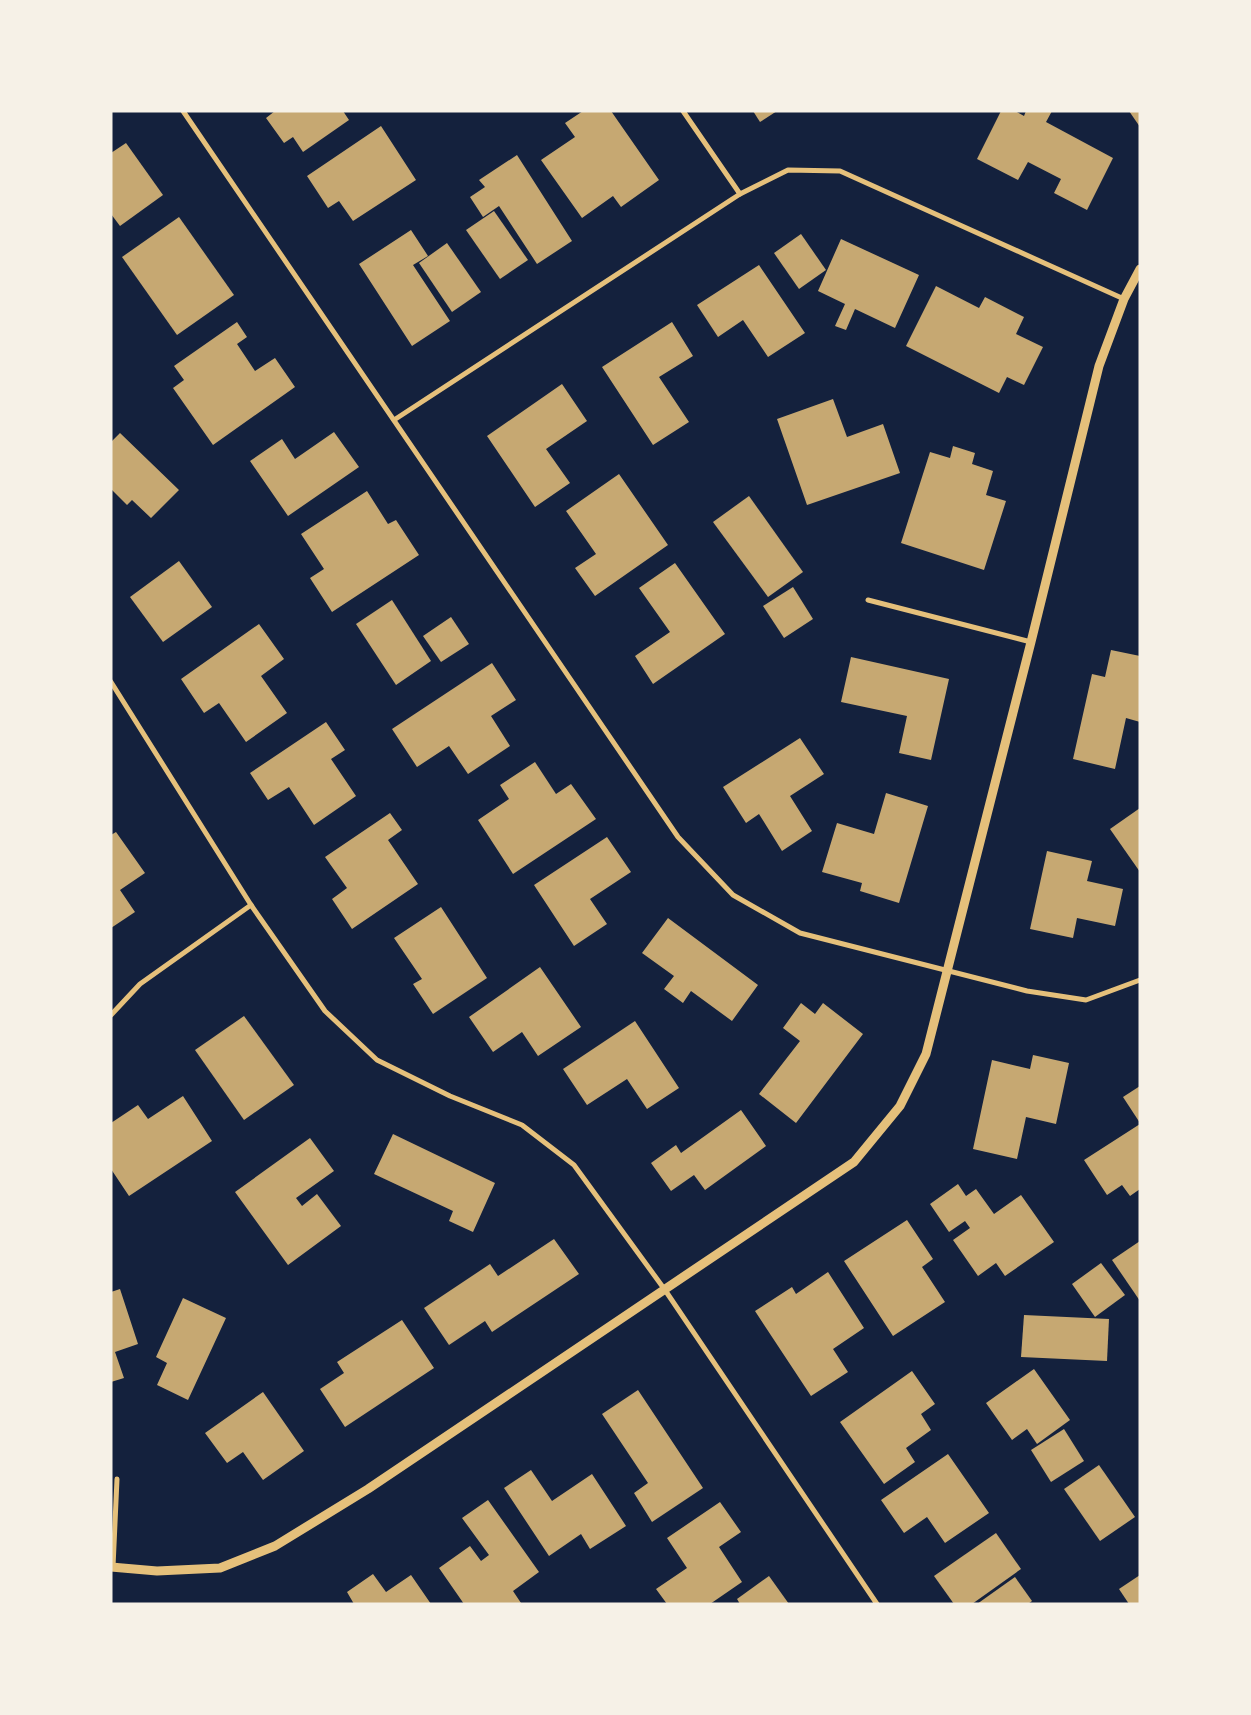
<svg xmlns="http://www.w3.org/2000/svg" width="1251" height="1715" font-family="'Fira Sans Condensed',sans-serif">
	<rect width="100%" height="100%" fill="#14213d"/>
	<g fill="#c6a872">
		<path d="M275,111H343L349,120L303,152L293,137L284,143L266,118Z"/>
		<path d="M583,111H611L659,180L621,207L613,196L582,218L541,160L575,137L565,123Z"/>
		<path d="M753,111H777L760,122Z"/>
		<path d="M1001,111H1015L1024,116L1026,111H1052L1046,122L1113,158L1087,210L1054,193L1061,179L1028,162L1018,180L977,159Z"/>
		<path d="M1129,111H1140V127Z"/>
		<path d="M381,126L416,180L353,221L339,201L328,208L307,176Z"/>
		<path d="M126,143L163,195L120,226L111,214V153Z"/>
		<path d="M517,155L572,241L537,264L499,206L483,217L470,197L485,187L479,180Z"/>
		<path d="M494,211L528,260L500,279L466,230Z"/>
		<path d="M179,217L234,295L177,335L122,257Z"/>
		<path d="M411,230L428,256L413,265L450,321L412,346L359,264Z"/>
		<path d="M801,234L826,270L799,289L774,253Z"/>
		<path d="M841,239L919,275L895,328L855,309L846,330L835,326L845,304L818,291Z"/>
		<path d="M447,243L481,292L452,312L419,263Z"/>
		<path d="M759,265L805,333L768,357L743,320L718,337L697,305Z"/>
		<path d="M936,286L979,308L985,297L1024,317L1016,334L1043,347L1024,385L1007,377L999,393L906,346Z"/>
		<path d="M237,322L247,337L237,344L255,371L275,358L295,387L213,445L173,388L184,380L174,366Z"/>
		<path d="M672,322L693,356L659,377L689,422L653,445L602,367Z"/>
		<path d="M562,384L587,421L546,449L570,483L535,507L487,436Z"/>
		<path d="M833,399L847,437L883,424L900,473L807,505L777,419Z"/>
		<path d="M334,432L359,467L288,516L250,461L282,439L295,459Z"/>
		<path d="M120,433L179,490L151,518L132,500L127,505L111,489V442Z"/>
		<path d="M953,446L975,453L972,464L993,471L986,495L1006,501L984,570L901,543L930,452L950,458Z"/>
		<path d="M619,474L668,545L595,596L575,568L596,554L566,511Z"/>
		<path d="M367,491L388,524L396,520L419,555L332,612L310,578L324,569L301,534Z"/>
		<path d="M749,496L803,572L768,597L713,522Z"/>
		<path d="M179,561L212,607L163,642L130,597Z"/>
		<path d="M675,563L725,634L653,684L635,656L670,632L639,588Z"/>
		<path d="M793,587L813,619L784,638L763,606Z"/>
		<path d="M392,600L431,661L396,685L356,624Z"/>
		<path d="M451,617L469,644L441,662L423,636Z"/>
		<path d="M259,624L284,659L261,676L287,713L246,742L219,703L204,713L181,679Z"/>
		<path d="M1111,650L1140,656V722L1126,718L1115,769L1073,759L1092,674L1105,677Z"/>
		<path d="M851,657L949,679L931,760L899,753L907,716L841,702Z"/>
		<path d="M492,663L516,700L491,716L510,746L468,774L449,746L417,767L392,729Z"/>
		<path d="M326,722L345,750L331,759L356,796L314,825L289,787L268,800L250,773Z"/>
		<path d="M800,738L824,774L790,796L812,831L782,851L759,814L746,823L723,787Z"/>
		<path d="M535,762L556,794L571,784L596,819L513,874L478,820L509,799L500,785Z"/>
		<path d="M886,793L928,806L899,903L860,891L862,883L822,872L837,823L874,834Z"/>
		<path d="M1140,808V872L1110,829Z"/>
		<path d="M390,813L402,830L388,840L418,884L352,929L332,899L347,888L325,857Z"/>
		<path d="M116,832L145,873L120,890L135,912L111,928V835Z"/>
		<path d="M607,837L631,872L590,899L607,924L574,946L534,885Z"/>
		<path d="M1047,851L1092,861L1087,881L1123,889L1115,926L1077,918L1073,938L1030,929Z"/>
		<path d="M441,907L487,978L433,1014L413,984L422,979L394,938Z"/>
		<path d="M668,918L758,985L732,1021L691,991L683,1003L664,989L674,976L642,953Z"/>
		<path d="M540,967L581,1027L538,1056L522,1032L493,1052L469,1017Z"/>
		<path d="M801,1003L815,1014L823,1003L863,1034L796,1123L759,1094L800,1041L783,1028Z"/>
		<path d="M244,1016L294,1085L244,1120L195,1050Z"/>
		<path d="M635,1021L679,1088L647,1109L627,1079L587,1105L563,1069Z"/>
		<path d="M1033,1055L1069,1063L1056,1124L1026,1117L1017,1159L973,1149L992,1060L1030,1069Z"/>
		<path d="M1140,1086V1123L1123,1097Z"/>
		<path d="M183,1096L212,1141L129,1196L111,1169V1123L138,1105L148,1119Z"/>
		<path d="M741,1110L766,1146L705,1190L694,1175L671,1191L651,1163L676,1145L681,1153Z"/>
		<path d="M1140,1124V1189L1130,1196L1122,1185L1107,1195L1084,1160Z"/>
		<path d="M393,1134L495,1183L473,1232L449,1221L453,1211L374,1174Z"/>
		<path d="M310,1138L334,1171L296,1198L302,1206L317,1194L341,1226L288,1265L235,1192Z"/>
		<path d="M958,1184L966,1196L976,1189L994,1214L1021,1195L1054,1242L1005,1276L996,1263L978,1276L953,1240L970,1228L965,1221L949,1232L930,1204Z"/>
		<path d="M907,1220L933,1259L922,1267L945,1302L893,1336L844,1261Z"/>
		<path d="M554,1239L579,1274L492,1332L485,1321L449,1345L424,1308L490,1264L498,1276Z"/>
		<path d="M1140,1241V1301L1112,1260Z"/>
		<path d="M1101,1263L1125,1295L1095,1317L1072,1284Z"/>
		<path d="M828,1272L864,1328L833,1349L848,1372L811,1396L755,1311L792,1287L796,1294Z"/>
		<path d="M120,1289L138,1344L115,1352L124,1378L111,1382V1292Z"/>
		<path d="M183,1298L226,1318L188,1400L157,1385L167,1363L156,1357Z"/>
		<path d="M1024,1315L1109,1319L1107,1361L1021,1357Z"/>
		<path d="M402,1320L434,1368L345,1427L320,1389L344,1373L337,1362Z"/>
		<path d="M1034,1369L1070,1420L1037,1444L1027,1429L1012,1440L986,1403Z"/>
		<path d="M912,1371L935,1404L921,1414L931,1430L906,1448L915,1462L884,1484L840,1422Z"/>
		<path d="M638,1390L703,1488L652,1522L634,1493L648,1483L602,1414Z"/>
		<path d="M263,1392L304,1451L263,1480L243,1452L227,1463L205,1433Z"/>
		<path d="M1064,1429L1084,1461L1051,1482L1031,1450Z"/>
		<path d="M948,1454L989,1513L945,1543L927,1517L904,1533L881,1500Z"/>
		<path d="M1099,1465L1135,1517L1100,1541L1064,1489Z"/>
		<path d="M531,1470L552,1501L592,1474L626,1526L590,1549L581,1534L549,1556L504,1488Z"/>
		<path d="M488,1500L539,1572L513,1591L521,1603L519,1604H464L439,1568L470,1546L481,1561L489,1555L462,1518Z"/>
		<path d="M720,1502L741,1532L719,1547L742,1582L710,1604H667L656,1589L687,1568L667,1538Z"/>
		<path d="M996,1533L1021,1569L972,1604H954L934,1576Z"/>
		<path d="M373,1574L386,1592L411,1575L431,1604H354L347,1592Z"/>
		<path d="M1140,1575V1604H1129L1119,1589Z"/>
		<path d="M769,1576L789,1604H740L737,1599Z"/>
		<path d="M1015,1577L1032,1601L1028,1604H977Z"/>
	</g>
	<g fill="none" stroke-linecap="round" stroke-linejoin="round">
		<g stroke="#e5c07b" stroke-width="5">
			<path d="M183,111L678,837L733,895L800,933L1027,991L1086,1000L1140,980"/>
			<path d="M683,111L740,194"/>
			<path d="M394,420L740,194L788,170L840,171L1124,299"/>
			<path d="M868,600L1031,642"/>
			<path d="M111,682L251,905L325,1011L377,1060L450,1096L522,1125L574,1165L665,1290L877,1604"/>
			<path d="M111,1015L140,984L251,905"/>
			<path d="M113,1567L117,1479"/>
		</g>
		<path stroke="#e5c07b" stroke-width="9" d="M111,1567L157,1571L220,1568L275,1546L368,1489L854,1162L900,1106L926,1054L1031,642L1099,366L1124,299L1140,269"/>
	</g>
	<rect width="1251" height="1715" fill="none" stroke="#f6f1e7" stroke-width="225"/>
</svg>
